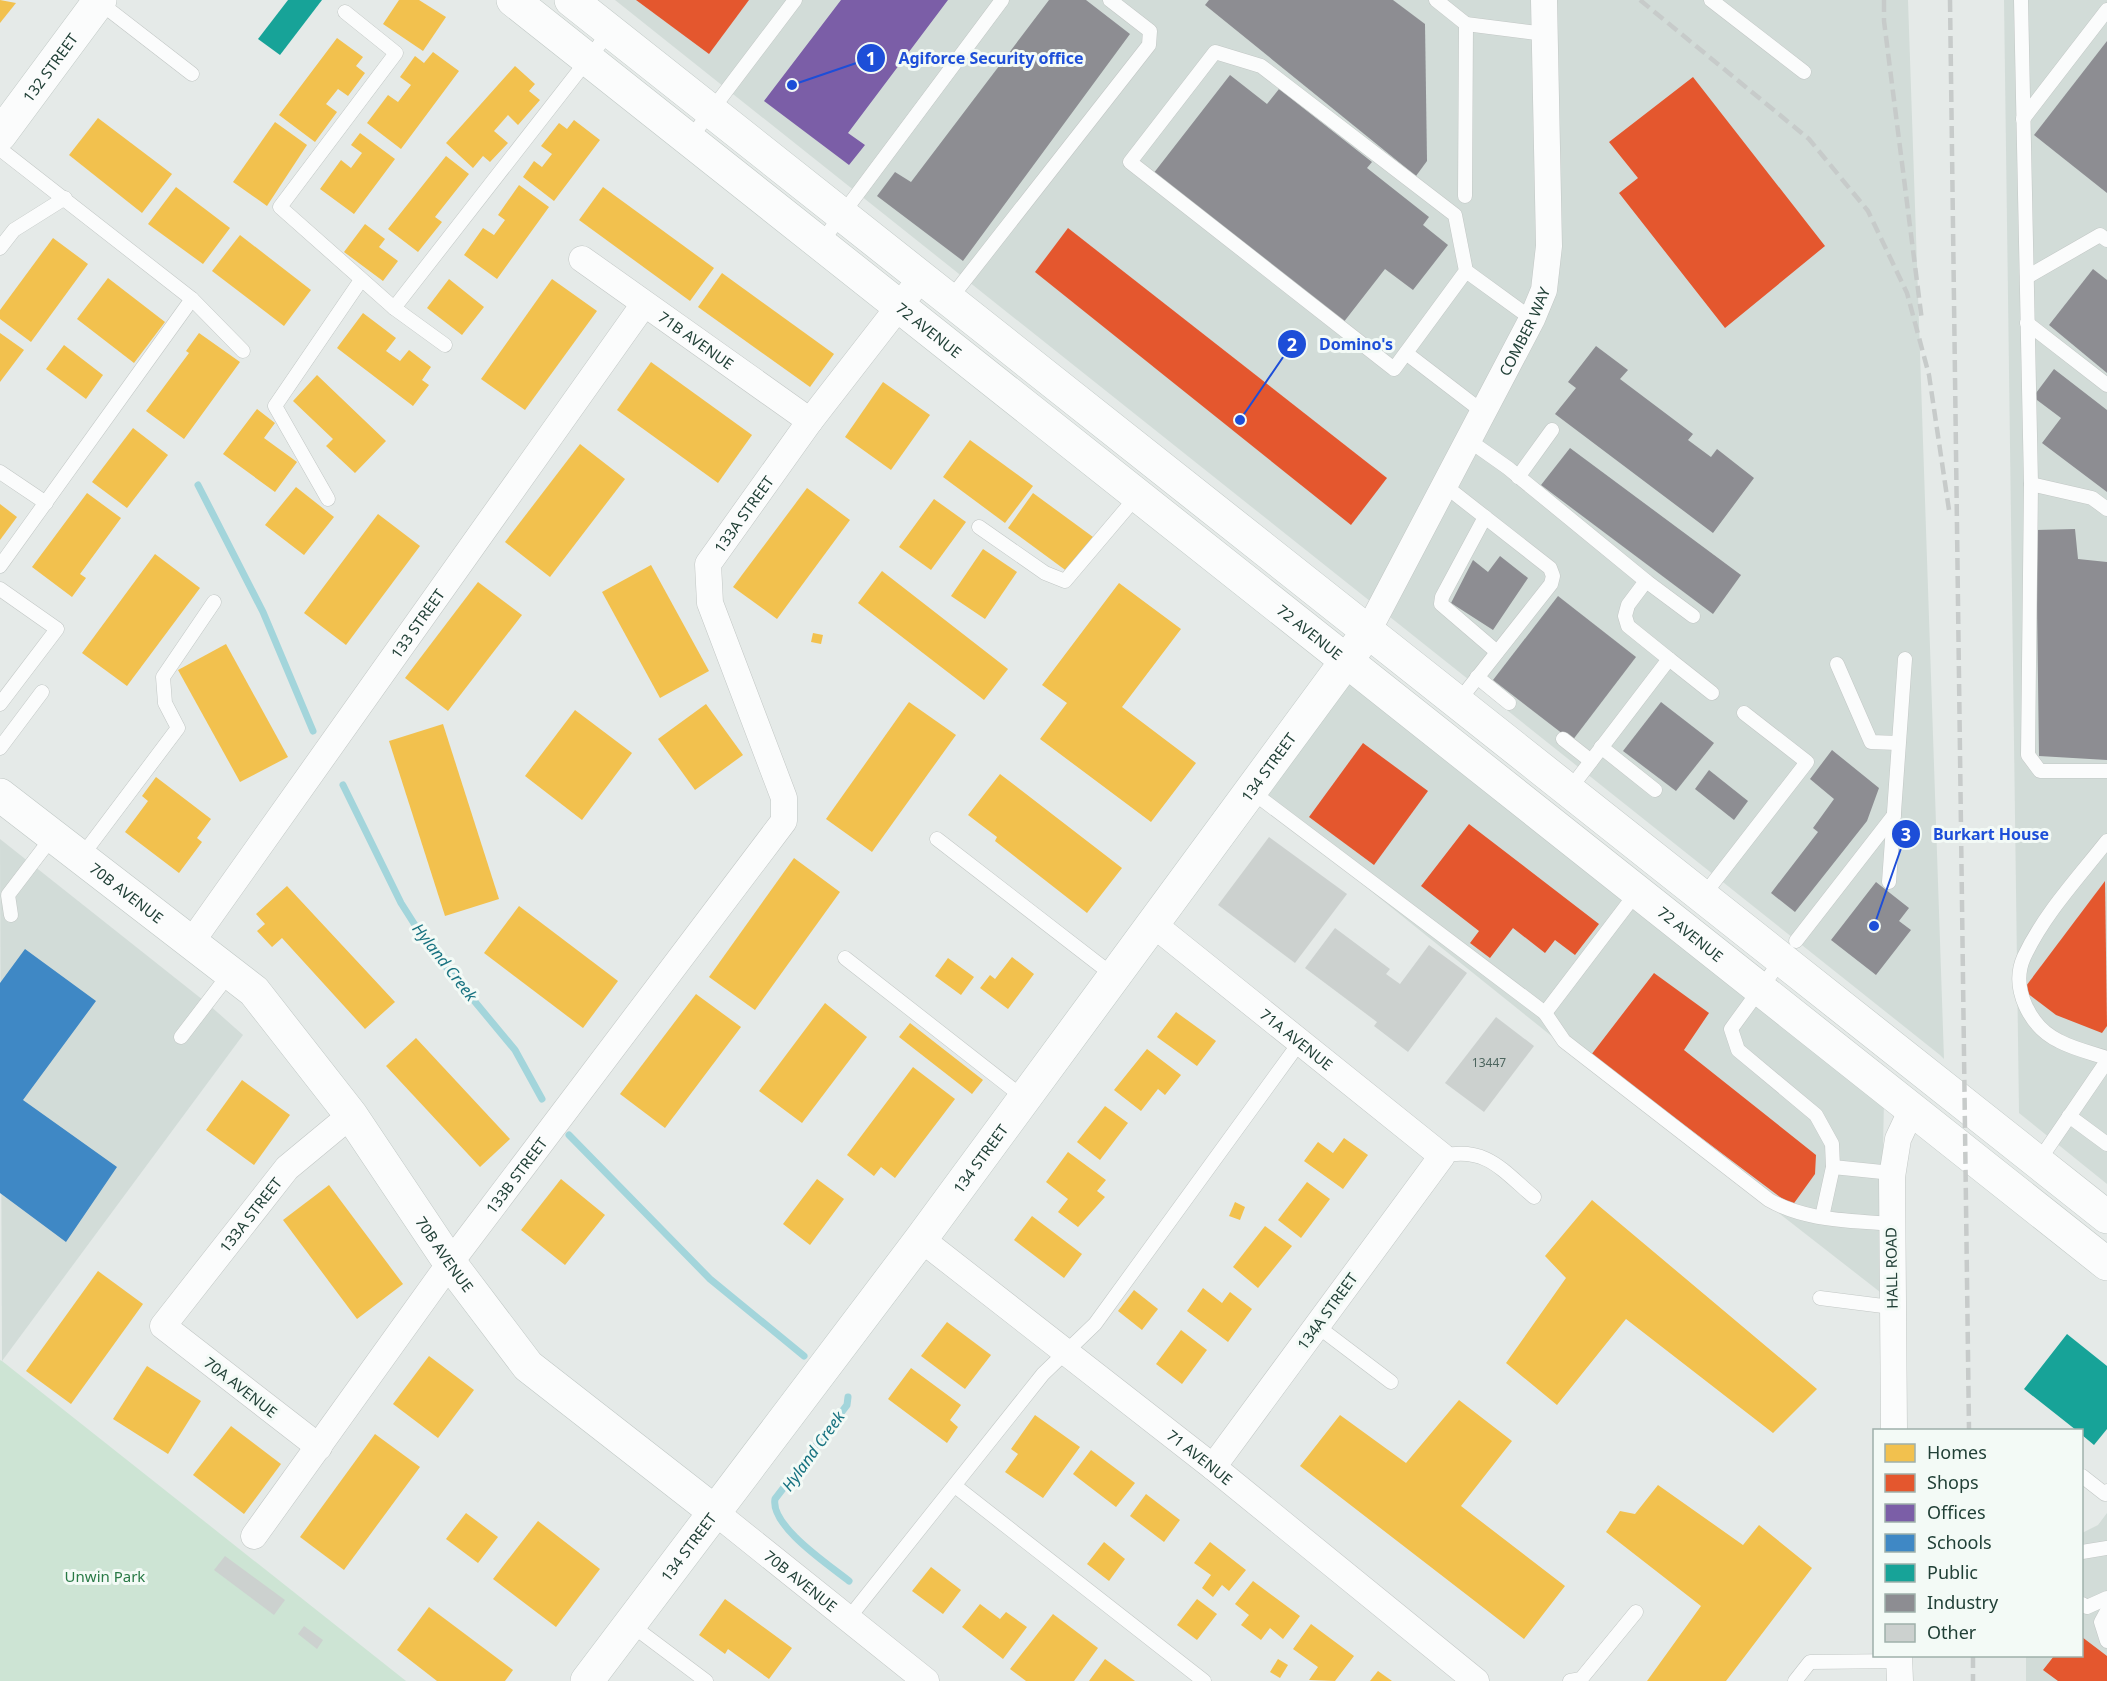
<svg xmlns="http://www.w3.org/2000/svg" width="2107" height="1681" font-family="'Noto Sans',sans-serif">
	<rect width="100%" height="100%" fill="#e5eae8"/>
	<g fill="#d2dcd8">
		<path d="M615,0H1908L1944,1059L1940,1055Z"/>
		<path d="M2004,0H2107V1184L2019,1113Z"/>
		<path d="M1346,672L1884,1100L1880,1292L1554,1038L1260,802Z"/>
		<path d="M0,839L208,1004L243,1035L2,1361Z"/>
		<path d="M2107,1513V1681H2026V1656H2082V1533L2098,1525Z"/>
	</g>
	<path fill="#cde4d4" d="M0,1360L2,1361L406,1681H0Z"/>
	<g fill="#f2c14e">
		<path d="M0,0L16,3L0,23Z"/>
		<path d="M399,0H419L446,17L423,51L383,24Z"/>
		<path d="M337,38L363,57L356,66L365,73L348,96L338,89L326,104L337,112L315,142L279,115Z"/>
		<path d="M433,52L459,71L401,149L367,123L388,95L398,102L411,85L400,77L415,56L424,63Z"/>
		<path d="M515,66L535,84L529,91L540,100L518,125L508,115L494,131L508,143L490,162L483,156L473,168L446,143Z"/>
		<path d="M98,118L172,174L142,213L69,155Z"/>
		<path d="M574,120L600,140L554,201L523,177L534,161L542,167L552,154L541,146L559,123L567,129Z"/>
		<path d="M275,122L307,145L267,206L233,182Z"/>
		<path d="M360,133L395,159L354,214L320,189L341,160L351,168L362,153L351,145Z"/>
		<path d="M446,156L469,174L435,217L442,222L418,252L388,229Z"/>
		<path d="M519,185L549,207L497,279L464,255L483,228L494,235L505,220L498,215Z"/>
		<path d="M176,187L230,228L203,264L148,224Z"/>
		<path d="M603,187L714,268L690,301L579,220Z"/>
		<path d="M365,224L385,239L379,247L398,261L383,281L344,252Z"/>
		<path d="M240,235L311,290L284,326L212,271Z"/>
		<path d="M53,238L88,264L31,342L0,319V310Z"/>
		<path d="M722,273L834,354L810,387L698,307Z"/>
		<path d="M108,278L165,322L134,363L77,319Z"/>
		<path d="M449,279L484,307L462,335L427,308Z"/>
		<path d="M552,279L597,311L525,410L481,379Z"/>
		<path d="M363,313L396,338L386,351L400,361L409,350L431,367L422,380L429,385L413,406L337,348Z"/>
		<path d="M0,333L24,350L0,382Z"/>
		<path d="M199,333L240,362L184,439L146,411L189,353L186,351Z"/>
		<path d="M64,345L103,375L86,399L46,369Z"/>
		<path d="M651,362L752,435L718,483L617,410Z"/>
		<path d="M317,375L386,441L355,473L326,446L333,439L293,401Z"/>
		<path d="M883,382L930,415L891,470L845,437Z"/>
		<path d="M257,409L275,423L264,438L297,462L275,492L223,454Z"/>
		<path d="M133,428L168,455L127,508L92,482Z"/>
		<path d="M970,440L1033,486L1005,523L943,477Z"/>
		<path d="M580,444L625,479L550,577L505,542Z"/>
		<path d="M296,487L334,517L304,555L265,525Z"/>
		<path d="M807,488L850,520L777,619L733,587Z"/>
		<path d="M87,493L121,518L80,574L86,578L72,597L32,567Z"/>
		<path d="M1033,493L1093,537L1068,572L1008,528Z"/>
		<path d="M934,499L966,522L931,570L899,547Z"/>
		<path d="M0,504L17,517L0,540Z"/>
		<path d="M378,514L420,546L346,645L304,613Z"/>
		<path d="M983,549L1017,572L985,619L951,596Z"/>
		<path d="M155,554L200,588L127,686L82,653Z"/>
		<path d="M651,565L709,671L660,698L602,592Z"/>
		<path d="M882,571L1008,669L984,700L858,603Z"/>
		<path d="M478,582L522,615L448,711L405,678Z"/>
		<path d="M1119,583L1181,629L1122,707L1196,763L1151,822L1040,739L1067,703L1042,685Z"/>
		<path d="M813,633L823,635L821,644L811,642Z"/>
		<path d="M226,644L288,757L240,782L178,670Z"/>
		<path d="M909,702L956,735L872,852L826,819Z"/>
		<path d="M706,704L743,755L695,790L658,739Z"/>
		<path d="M575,710L632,753L582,820L525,776Z"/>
		<path d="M443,724L499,899L445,916L389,741Z"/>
		<path d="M1000,774L1122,868L1087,913L995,841L997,837L968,815Z"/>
		<path d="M156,777L211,819L197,838L202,842L179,873L125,832L148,801L142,796Z"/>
		<path d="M794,858L840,892L755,1010L709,977Z"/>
		<path d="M287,886L395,1002L365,1029L282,938L272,947L257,931L265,924L256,914Z"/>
		<path d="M519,906L618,981L583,1028L484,953Z"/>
		<path d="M1012,957L1034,974L1008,1009L980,988L990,975L995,979Z"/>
		<path d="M948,958L974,977L961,995L935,976Z"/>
		<path d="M696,994L741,1027L665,1128L620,1094Z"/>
		<path d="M825,1003L867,1037L802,1123L759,1091Z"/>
		<path d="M1176,1012L1216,1041L1197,1066L1157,1037Z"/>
		<path d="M910,1023L983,1080L972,1094L899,1037Z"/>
		<path d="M416,1038L510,1139L480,1167L386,1066Z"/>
		<path d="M1147,1049L1181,1075L1165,1095L1158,1089L1141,1111L1114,1090Z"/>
		<path d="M913,1067L955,1099L895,1178L881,1167L874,1176L847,1155Z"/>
		<path d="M242,1080L290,1115L254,1165L206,1130Z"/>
		<path d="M1105,1106L1128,1123L1100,1160L1077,1142Z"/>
		<path d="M1344,1138L1368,1155L1343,1189L1304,1161L1318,1142L1333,1153Z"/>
		<path d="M1068,1152L1106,1180L1097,1191L1105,1197L1078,1227L1058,1212L1068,1199L1046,1182Z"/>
		<path d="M561,1179L605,1215L565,1265L521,1230Z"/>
		<path d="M817,1179L844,1199L810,1245L783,1224Z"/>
		<path d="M1307,1182L1330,1199L1301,1238L1278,1220Z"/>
		<path d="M329,1185L403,1284L357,1319L283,1220Z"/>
		<path d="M1592,1200L1817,1389L1773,1433L1626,1319L1557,1405L1506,1363L1566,1278L1545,1256Z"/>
		<path d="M1235,1202L1245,1207L1240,1220L1229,1216Z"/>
		<path d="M1032,1216L1082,1254L1064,1278L1014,1240Z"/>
		<path d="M1265,1226L1292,1246L1258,1288L1233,1267Z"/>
		<path d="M98,1271L143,1304L71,1404L26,1371Z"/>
		<path d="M1203,1288L1222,1303L1230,1292L1252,1309L1228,1342L1187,1311Z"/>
		<path d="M1134,1290L1158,1309L1142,1330L1118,1311Z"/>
		<path d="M947,1322L991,1355L965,1389L921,1356Z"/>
		<path d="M1181,1330L1207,1350L1182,1384L1156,1364Z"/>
		<path d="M429,1356L474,1390L438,1438L393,1404Z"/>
		<path d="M147,1366L201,1401L168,1454L113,1419Z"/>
		<path d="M911,1368L961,1405L950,1420L958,1427L947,1443L888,1399Z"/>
		<path d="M1459,1400L1512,1441L1461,1506L1565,1586L1524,1639L1300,1466L1340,1415L1406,1463Z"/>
		<path d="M1035,1415L1080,1447L1043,1498L1005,1472L1018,1454L1011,1449Z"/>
		<path d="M231,1426L281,1464L244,1514L193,1475Z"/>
		<path d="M375,1434L420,1467L344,1570L300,1537Z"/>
		<path d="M1091,1450L1135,1483L1116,1507L1073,1474Z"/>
		<path d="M1658,1485L1743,1545L1759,1525L1812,1568L1726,1681H1647L1701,1606L1606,1532L1620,1511L1635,1514Z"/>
		<path d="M1146,1494L1180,1520L1164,1542L1130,1516Z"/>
		<path d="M466,1513L498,1537L478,1563L446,1539Z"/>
		<path d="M538,1521L600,1569L556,1627L493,1579Z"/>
		<path d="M1104,1542L1125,1559L1109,1581L1087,1564Z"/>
		<path d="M1210,1542L1246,1570L1229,1591L1222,1585L1213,1597L1202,1588L1211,1575L1194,1563Z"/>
		<path d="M931,1567L961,1590L943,1614L912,1591Z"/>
		<path d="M1253,1581L1300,1616L1283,1639L1270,1628L1261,1640L1241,1625L1249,1615L1235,1604Z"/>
		<path d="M725,1599L792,1648L769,1679L728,1649L725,1654L699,1635Z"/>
		<path d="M1197,1599L1217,1614L1197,1640L1177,1625Z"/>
		<path d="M980,1604L1000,1619L1006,1612L1027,1627L1003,1659L962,1627Z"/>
		<path d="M429,1607L513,1670L505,1681H437L397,1650Z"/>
		<path d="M1053,1614L1098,1648L1074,1681H1026L1010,1669Z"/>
		<path d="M1311,1624L1354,1656L1335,1681L1309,1680L1318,1667L1293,1649Z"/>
		<path d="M1105,1659L1135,1681H1089Z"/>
		<path d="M1278,1659L1288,1665L1280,1678L1270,1672Z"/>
		<path d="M1378,1671L1392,1681H1370Z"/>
	</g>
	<g fill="#e4572e">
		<path d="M636,0H749L709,54Z"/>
		<path d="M1693,77L1825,246L1725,328L1619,193L1638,178L1609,142Z"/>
		<path d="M1068,228L1387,478L1351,525L1035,272Z"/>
		<path d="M1363,743L1428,791L1374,865L1309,817Z"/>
		<path d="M1469,824L1599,924L1575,955L1555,940L1545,953L1513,928L1490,958L1470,943L1479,931L1421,886Z"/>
		<path d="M2105,881L2107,1026L2102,1033L2056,1015L2023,990Z"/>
		<path d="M1654,973L1709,1013L1684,1050L1816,1155L1815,1174L1792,1206L1591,1055Z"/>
		<path d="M2082,1637L2107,1656V1681H2058L2043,1670L2054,1656H2082Z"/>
	</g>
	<path fill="#7b5ea7" d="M841,0H948L848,133L865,145L849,165L764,101Z"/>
	<path fill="#3f88c5" d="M25,949L96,1001L23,1100L117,1167L66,1242L0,1193V983Z"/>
	<g fill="#17a398">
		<path d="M288,0H322L280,55L258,39Z"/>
		<path d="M2067,1334L2107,1366V1429L2094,1445L2082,1435V1430H2076L2024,1389Z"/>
	</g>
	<g fill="#8d8d92">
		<path d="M1049,0H1086L1130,34L963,261L877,196L895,172L911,182Z"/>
		<path d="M1209,0H1393L1425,24L1427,161L1416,176L1205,5Z"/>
		<path d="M2107,41V193L2034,135Z"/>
		<path d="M1230,75L1267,104L1279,89L1372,162L1367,168L1429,217L1423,225L1448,245L1413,290L1385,269L1343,323L1153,174Z"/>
		<path d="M2093,269L2107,280V373L2049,325Z"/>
		<path d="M1596,346L1628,370L1620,379L1693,434L1688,440L1711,457L1717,449L1754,478L1713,533L1555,414L1576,388L1568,382Z"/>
		<path d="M2054,369L2107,410V492L2042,443L2061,418L2033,397Z"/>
		<path d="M1570,448L1741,575L1713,614L1541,485Z"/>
		<path d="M2075,529L2078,559L2107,562V760L2039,756L2036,530Z"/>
		<path d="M1500,556L1528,578L1493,630L1451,603L1473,560L1488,572Z"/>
		<path d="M1558,596L1636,657L1572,741L1493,680Z"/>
		<path d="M1661,702L1714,743L1676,791L1623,751Z"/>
		<path d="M1832,750L1879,788L1867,821L1795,912L1771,893L1818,832L1813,828L1834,799L1810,779Z"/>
		<path d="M1709,770L1748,801L1734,820L1695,789Z"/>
		<path d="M1876,882L1909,908L1899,921L1911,930L1876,975L1831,940Z"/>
	</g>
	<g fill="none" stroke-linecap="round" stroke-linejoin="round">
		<g stroke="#a3d5db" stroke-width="7">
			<path d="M198,485L263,612L313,731"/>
			<path d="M343,785L401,903L427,944L515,1050L542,1099"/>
			<path d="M569,1135L710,1279L804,1356"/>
			<path d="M848,1397L847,1405L775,1499C770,1526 829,1565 849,1581"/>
		</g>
	</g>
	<g fill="#ccd1cf">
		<path d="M1269,837L1347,894L1295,963L1218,905Z"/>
		<path d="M1335,928L1390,969L1386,974L1400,984L1429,945L1467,973L1408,1052L1374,1026L1377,1022L1305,968Z"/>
		<path d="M1496,1017L1534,1046L1484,1112L1445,1083Z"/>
		<path d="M225,1556L285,1600L274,1615L214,1570Z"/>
		<path d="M304,1626L323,1640L317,1649L298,1634Z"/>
	</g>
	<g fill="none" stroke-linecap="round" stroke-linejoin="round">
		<g stroke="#c2c7c5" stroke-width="15">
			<g id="lane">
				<path d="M1436,0L1466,24"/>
				<path d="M1711,0L1804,72"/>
				<path d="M2021,0L2031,484L2028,755L2040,771H2107"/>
				<path d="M99,2L192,74"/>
				<path d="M345,12L396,53L280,207L394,308L445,345"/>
				<path d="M2023,119L2107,10"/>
				<path d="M689,140L795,0"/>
				<path d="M0,149L192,299L243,351"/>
				<path d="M1465,196L1466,24L1545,34"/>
				<path d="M820,244L1002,0"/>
				<path d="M0,248L14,230L65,198"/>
				<path d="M1466,271L1394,369L1130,162L1215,52L1261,66L1455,215L1466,271L1532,319"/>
				<path d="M2027,277L2100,235L2107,240"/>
				<path d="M950,299L1149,45L1150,31L1110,0"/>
				<path d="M394,308L610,31"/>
				<path d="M2027,323L2107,385"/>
				<path d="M1406,353L1483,412"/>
				<path d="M1467,439L1508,468L1646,581L1628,605L1625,616L1628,626L1669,659L1569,790"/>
				<path d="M0,472L46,503"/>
				<path d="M1518,477L1552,430"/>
				<path d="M2031,484L2092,498L2107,509"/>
				<path d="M1444,485L1550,568L1553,576L1551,584L1458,702"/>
				<path d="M328,499L275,406L361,280"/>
				<path d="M1485,517L1442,597L1441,604L1497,652"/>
				<path d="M979,527L1045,573L1065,581L1137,496"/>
				<path d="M0,566L192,299"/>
				<path d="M1646,581L1693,616"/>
				<path d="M0,589L57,629L0,704"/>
				<path d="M1669,659L1712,693"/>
				<path d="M1837,664L1871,742L1898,743"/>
				<path d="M1477,677L1509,703"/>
				<path d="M1563,739L1591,761"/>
				<path d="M1601,747L1655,790"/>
				<path d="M0,748L42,692"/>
				<path d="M1251,791L1545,1013L1564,1041L1769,1200C1806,1221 1849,1220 1890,1224"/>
				<path d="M937,839L1114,976"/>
				<path d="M2107,841C2078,878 2044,914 2024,957C2010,988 2030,1027 2059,1041C2074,1049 2092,1053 2107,1058"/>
				<path d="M81,857L178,728L165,703L163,677L214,602"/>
				<path d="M1889,882L1905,659"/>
				<path d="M1703,896L1807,762L1744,713"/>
				<path d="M11,915L8,895L53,836"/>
				<path d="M1796,941L1894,815"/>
				<path d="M845,958L1024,1098"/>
				<path d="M1782,959L1731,1029L1738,1050L1816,1115L1832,1144L1833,1167L1822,1217"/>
				<path d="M1545,1013L1637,892"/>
				<path d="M181,1037L230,973"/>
				<path d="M2069,1116L2107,1144"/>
				<path d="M1442,1156C1486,1146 1502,1170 1534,1197"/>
				<path d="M2038,1162L2107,1061"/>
				<path d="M1833,1167L1892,1173"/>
				<path d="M1820,1298L1891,1307"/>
				<path d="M1317,1326L1391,1382"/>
				<path d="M2082,1476L2105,1494L2107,1491"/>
				<path d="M955,1486L1204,1681"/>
				<path d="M2082,1552L2107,1548"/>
				<path d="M2082,1604L2087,1607L2107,1598"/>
				<path d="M2107,1611L2101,1622L2107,1641"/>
				<path d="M848,1619L1043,1374L1095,1324L1300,1042"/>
				<path d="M630,1624L706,1681"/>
				<path d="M1570,1681L1581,1679L1636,1612"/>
				<path d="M1795,1681L1810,1662L1899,1661"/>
			</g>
		</g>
		<g stroke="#c2c7c5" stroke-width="27">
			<g id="street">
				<path id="s1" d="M582,259L810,421"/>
				<path id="s2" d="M1368,631L1532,319L1544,290L1549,246L1544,0"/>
				<path id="s3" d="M1153,924L1442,1156L1213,1467"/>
				<path id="s4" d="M190,944L644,304"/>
				<path id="s5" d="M921,1239L1213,1467L1476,1681"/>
				<path d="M1894,1430L1892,1177L1898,1139L1912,1109"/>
				<path id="s6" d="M319,1447L163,1326L287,1168L351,1115"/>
				<path id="s7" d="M715,1512L926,1681"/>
				<path id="s8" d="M254,1536L450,1263L784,821V798L710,603L708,564L810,421L921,278"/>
				<path d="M1899,1656L1900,1681"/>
			</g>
		</g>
		<g stroke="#c0c8c5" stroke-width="34">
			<g id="secondary">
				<path id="s9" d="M513,0L2107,1264"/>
				<path d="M571,0L2107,1217"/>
				<path id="s10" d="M0,135L100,0"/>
				<path id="s11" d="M0,795L254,991L351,1115L450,1263L528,1366L715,1512"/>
				<path id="s12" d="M587,1681L921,1239L1358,645"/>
			</g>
		</g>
		<use href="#lane" stroke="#fbfcfc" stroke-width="14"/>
		<use href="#street" stroke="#fbfcfc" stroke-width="26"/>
		<use href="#secondary" stroke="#fbfcfc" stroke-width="33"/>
		<g stroke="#c7cbca" stroke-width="4.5" stroke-dasharray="12 6" stroke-linecap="butt">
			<path d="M1640,0L1809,139L1868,211L1907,293L1929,375L1949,510"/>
			<path d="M1884,0V21L1922,321"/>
			<path d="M1950,0L1969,1430"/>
			<path d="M1973,1656V1681"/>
		</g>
	</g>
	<g text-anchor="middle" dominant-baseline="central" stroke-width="6" stroke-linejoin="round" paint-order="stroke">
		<g font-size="12" fill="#4c655e">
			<text x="1489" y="1062">13447</text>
		</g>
		<g font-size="15" fill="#214037" stroke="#f3faf6">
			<text stroke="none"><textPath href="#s10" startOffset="84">132 STREET</textPath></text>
			<text stroke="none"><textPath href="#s9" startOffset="531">72 AVENUE</textPath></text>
			<text stroke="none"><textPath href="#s2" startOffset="338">COMBER WAY</textPath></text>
			<text stroke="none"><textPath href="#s1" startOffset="140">71B AVENUE</textPath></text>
			<text stroke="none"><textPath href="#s8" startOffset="1222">133A STREET</textPath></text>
			<text stroke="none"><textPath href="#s4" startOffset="393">133 STREET</textPath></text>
			<text stroke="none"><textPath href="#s9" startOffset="1017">72 AVENUE</textPath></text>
			<text stroke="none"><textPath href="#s12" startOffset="1140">134 STREET</textPath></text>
			<text stroke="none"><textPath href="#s11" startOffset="160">70B AVENUE</textPath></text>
			<text stroke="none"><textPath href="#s9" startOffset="1503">72 AVENUE</textPath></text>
			<text stroke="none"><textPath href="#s3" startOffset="184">71A AVENUE</textPath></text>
			<text stroke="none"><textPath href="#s12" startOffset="654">134 STREET</textPath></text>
			<text stroke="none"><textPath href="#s8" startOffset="446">133B STREET</textPath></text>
			<text stroke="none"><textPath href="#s6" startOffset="339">133A STREET</textPath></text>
			<text stroke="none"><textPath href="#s11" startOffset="646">70B AVENUE</textPath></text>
			<text transform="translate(1891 1268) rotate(-91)">HALL ROAD</text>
			<text transform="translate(1327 1311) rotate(-54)">134A STREET</text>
			<text transform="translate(241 1387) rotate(38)">70A AVENUE</text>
			<text stroke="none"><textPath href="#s5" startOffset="354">71 AVENUE</textPath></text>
			<text stroke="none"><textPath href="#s12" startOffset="168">134 STREET</textPath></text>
			<text stroke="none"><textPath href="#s7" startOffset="110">70B AVENUE</textPath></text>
		</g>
		<g font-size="15" fill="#287945" stroke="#f3faf6">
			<text x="105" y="1576">Unwin Park</text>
		</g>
		<g font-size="16" font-style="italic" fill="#177280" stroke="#f3faf6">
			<text transform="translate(445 962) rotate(52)">Hyland Creek</text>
			<text transform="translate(813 1451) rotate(-54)">Hyland Creek</text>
		</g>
	</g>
	<path fill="none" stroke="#1d4ed8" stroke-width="2" d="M792 85L871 58M1240 420L1292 344M1874 926L1906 834"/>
	<g fill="#1d4ed8" stroke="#f3faf6" stroke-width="2">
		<circle cx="792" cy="85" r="6"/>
		<circle cx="1240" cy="420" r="6"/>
		<circle cx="1874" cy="926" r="6"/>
		<circle cx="871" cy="58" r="15"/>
		<circle cx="1292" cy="344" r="15"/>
		<circle cx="1906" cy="834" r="15"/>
	</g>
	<g font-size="18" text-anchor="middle" font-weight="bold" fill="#fff">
		<text x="871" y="65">1</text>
		<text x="1292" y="351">2</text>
		<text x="1906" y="841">3</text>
	</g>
	<g font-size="16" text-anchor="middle" font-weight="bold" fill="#1d4ed8" stroke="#f3faf6" stroke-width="6" stroke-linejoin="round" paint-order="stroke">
		<text x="991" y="64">Agiforce Security office</text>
		<text x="1356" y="350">Domino's</text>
		<text x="1991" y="840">Burkart House</text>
	</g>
	<rect x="1873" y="1429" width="210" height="228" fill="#f3faf6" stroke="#9fb0aa" stroke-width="1.5"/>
	<rect x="1885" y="1444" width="30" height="18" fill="#f2c14e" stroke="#9fb0aa" stroke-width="1.5"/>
	<text x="1927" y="1459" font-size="18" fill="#214037">Homes</text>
	<rect x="1885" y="1474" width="30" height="18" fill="#e4572e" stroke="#9fb0aa" stroke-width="1.5"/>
	<text x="1927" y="1489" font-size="18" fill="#214037">Shops</text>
	<rect x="1885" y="1504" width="30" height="18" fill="#7b5ea7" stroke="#9fb0aa" stroke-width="1.5"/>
	<text x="1927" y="1519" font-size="18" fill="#214037">Offices</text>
	<rect x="1885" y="1534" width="30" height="18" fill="#3f88c5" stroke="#9fb0aa" stroke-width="1.5"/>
	<text x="1927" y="1549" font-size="18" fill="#214037">Schools</text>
	<rect x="1885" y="1564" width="30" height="18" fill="#17a398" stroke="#9fb0aa" stroke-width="1.5"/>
	<text x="1927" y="1579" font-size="18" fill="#214037">Public</text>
	<rect x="1885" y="1594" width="30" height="18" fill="#8d8d92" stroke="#9fb0aa" stroke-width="1.5"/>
	<text x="1927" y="1609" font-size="18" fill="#214037">Industry</text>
	<rect x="1885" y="1624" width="30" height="18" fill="#ccd1cf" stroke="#9fb0aa" stroke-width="1.5"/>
	<text x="1927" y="1639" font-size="18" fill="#214037">Other</text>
</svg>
